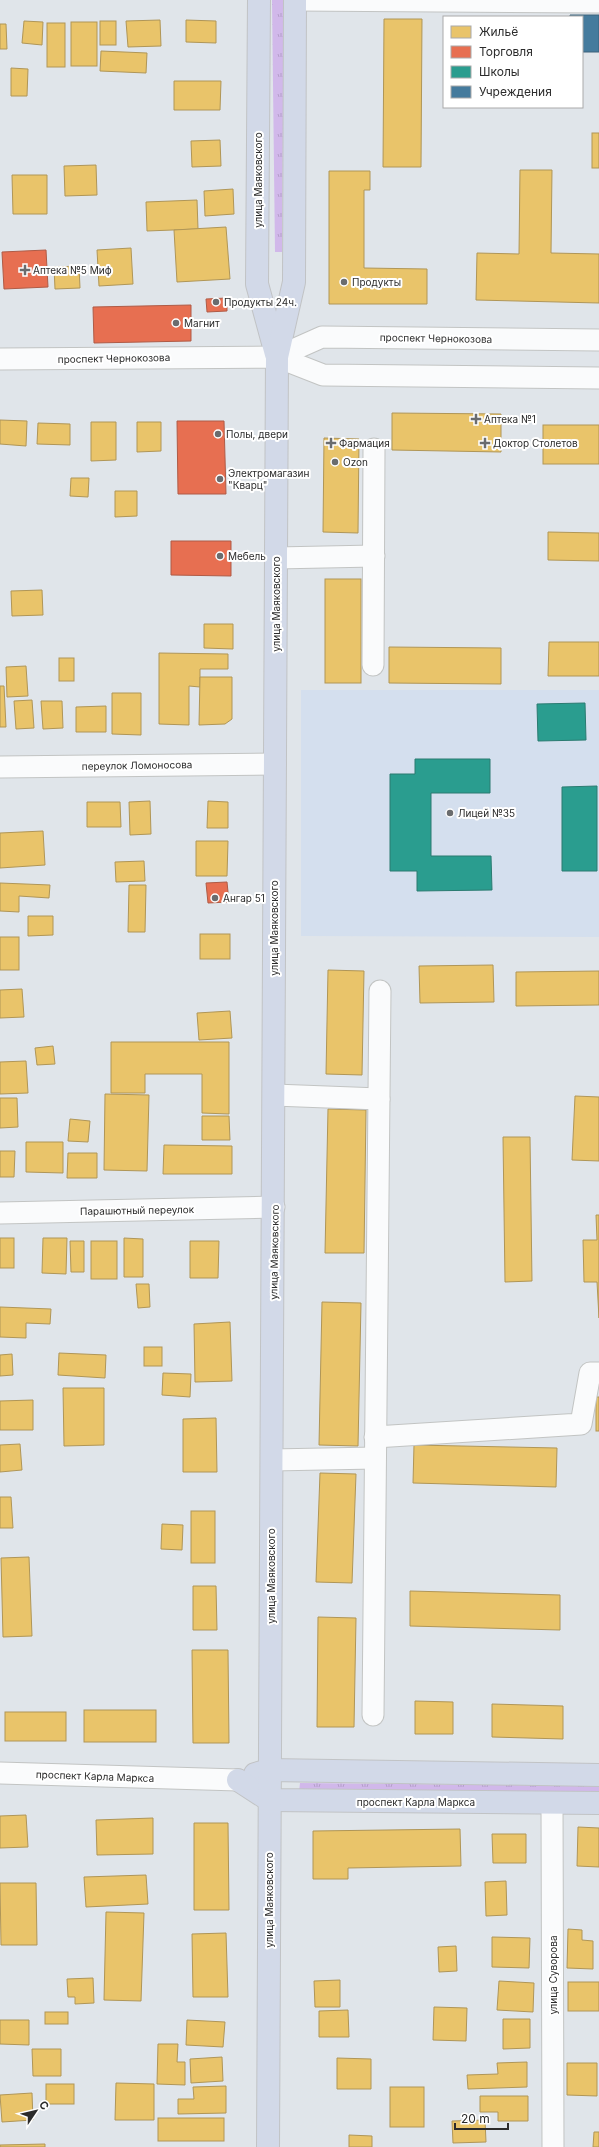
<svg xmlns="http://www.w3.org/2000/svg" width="599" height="2147" font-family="Inter,sans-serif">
	<defs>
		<pattern id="grass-tufts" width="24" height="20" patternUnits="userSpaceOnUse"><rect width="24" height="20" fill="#d1b8ea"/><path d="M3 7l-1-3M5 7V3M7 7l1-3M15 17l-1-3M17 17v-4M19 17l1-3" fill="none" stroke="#b49ec9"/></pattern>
	</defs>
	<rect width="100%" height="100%" fill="#e0e5ea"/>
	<path fill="#d4dfee" d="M301,690H599V937L301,936Z"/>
	<g fill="url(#grass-tufts)">
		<path d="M272,0H284L282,252H275Z"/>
		<path d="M300,1783L599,1786V1793L299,1792Z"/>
	</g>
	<g fill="#e9c46a" stroke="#b09657">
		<path d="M384,19H422L421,167H383Z"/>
		<path d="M160,20L161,46L128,47L126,21Z"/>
		<path d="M186,20L216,21V43L186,42Z"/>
		<path d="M24,21L43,22L42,45L22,43Z"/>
		<rect x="100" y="21" width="16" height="24"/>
		<rect x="71" y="22" width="26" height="44"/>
		<rect x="47" y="23" width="18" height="44"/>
		<path d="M0,24H6L7,49H0Z"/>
		<path d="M101,51L147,53L146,73L100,71Z"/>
		<path d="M11,68L28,69L27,96H11Z"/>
		<path d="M174,81H221L220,110H174Z"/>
		<rect x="592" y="133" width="7" height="35"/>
		<path d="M220,140L221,166L192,167L191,141Z"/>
		<path d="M96,165L97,195L65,196L64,166Z"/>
		<path d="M520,170H552L551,253L599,254V303L476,300L477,253L519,254Z"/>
		<path d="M329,171H370V190H364V268L427,269V304H329Z"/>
		<path d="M12,175H47V214H13Z"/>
		<path d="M233,189L234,214L205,216L204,191Z"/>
		<path d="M197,200L198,229L147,231L146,202Z"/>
		<path d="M226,227L230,279L177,282L174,230Z"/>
		<path d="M131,248L133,284L99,286L97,250Z"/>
		<path d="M79,266L80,288L55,289L54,267Z"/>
		<path d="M392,413L501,414V452L392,450Z"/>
		<path d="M0,420L27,421L26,446L0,444Z"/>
		<path d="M91,422H116V460L91,461Z"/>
		<path d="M137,422H161V451L137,452Z"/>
		<path d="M38,423L70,424V445L37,444Z"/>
		<rect x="543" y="425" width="56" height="39"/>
		<path d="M324,438L359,439L358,533L323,532Z"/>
		<path d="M71,478H89L88,497L70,496Z"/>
		<path d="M115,491H137V516L115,517Z"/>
		<path d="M548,532L599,533V561L548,560Z"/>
		<rect x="325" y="579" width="36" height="104"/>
		<path d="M42,590L43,615L12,616L11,591Z"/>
		<path d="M204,624H233V649L204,648Z"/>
		<path d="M549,642H599V676H548Z"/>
		<path d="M389,647L501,648V684L389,683Z"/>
		<path d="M159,653L228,654V669H200V687L189,686V725L159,724Z"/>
		<rect x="59" y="658" width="15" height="23"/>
		<path d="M26,666L28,696L7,697L6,667Z"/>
		<path d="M200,677H232V719L225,724L199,725Z"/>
		<path d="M0,686H4L6,727H0Z"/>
		<path d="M112,693H141V735L112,734Z"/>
		<path d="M32,700L34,728L16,729L14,701Z"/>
		<path d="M41,701H62L63,728L43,729Z"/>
		<path d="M106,706V732H76V707Z"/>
		<path d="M150,801L151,834L130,835L129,802Z"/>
		<path d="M208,801L228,802V828H207Z"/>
		<path d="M87,802H120L121,827H87Z"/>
		<path d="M43,831L45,865L0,868V833Z"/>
		<path d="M196,841H228L227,876H196Z"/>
		<path d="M144,861L145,881L116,882L115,862Z"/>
		<path d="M0,883L50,885L49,898L19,896V912L0,911Z"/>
		<path d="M129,885H146L145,932H128Z"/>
		<path d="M28,916H53V935L28,936Z"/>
		<rect x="200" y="934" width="30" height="25"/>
		<rect x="0" y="937" width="19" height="33"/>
		<path d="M493,965L494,1002L420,1003L419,966Z"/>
		<path d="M328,970L364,971L362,1075L326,1074Z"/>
		<path d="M599,971V1005L516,1006V972Z"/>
		<path d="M22,989L24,1017L0,1018V990Z"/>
		<path d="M230,1011L232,1038L199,1040L197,1013Z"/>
		<path d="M111,1042H229V1114L202,1113V1074H145V1093H111Z"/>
		<path d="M53,1046L55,1064L37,1065L35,1048Z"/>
		<path d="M26,1061L28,1093L0,1094V1062Z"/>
		<path d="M105,1094L149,1095L147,1171L104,1170Z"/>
		<path d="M575,1096L599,1097V1161L572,1160Z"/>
		<path d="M0,1098H17L18,1127L0,1128Z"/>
		<path d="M328,1109L366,1110L364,1253H325Z"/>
		<path d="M202,1116H229L230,1140H202Z"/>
		<path d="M70,1119L90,1121L88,1142L68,1141Z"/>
		<path d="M503,1137H530L532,1281L505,1282Z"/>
		<path d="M26,1142H63V1173L26,1172Z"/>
		<path d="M164,1145L232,1146V1174H163Z"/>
		<path d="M0,1151H15L14,1177H0Z"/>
		<path d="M68,1153H97V1178H67Z"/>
		<path d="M596,1215H599V1318L597,1282H584L583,1240H597Z"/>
		<rect x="0" y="1238" width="14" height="30"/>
		<path d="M43,1238H67L66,1274L42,1273Z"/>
		<path d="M124,1238L143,1239V1277H124Z"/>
		<path d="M70,1241H84V1272H71Z"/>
		<rect x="91" y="1241" width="26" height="38"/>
		<path d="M190,1241H219L218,1278H190Z"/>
		<path d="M136,1284H149L150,1307L138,1308Z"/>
		<path d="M322,1302L361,1303L358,1446L319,1445Z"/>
		<path d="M0,1307L51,1309L50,1324L26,1323V1338L0,1337Z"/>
		<path d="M230,1322L232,1381L195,1382L194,1324Z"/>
		<rect x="144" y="1347" width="18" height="19"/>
		<path d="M59,1353L106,1355L105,1378L58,1375Z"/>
		<path d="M12,1354L13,1375L0,1376V1355Z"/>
		<path d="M163,1373L191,1374L190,1397L162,1395Z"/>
		<path d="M63,1388H104V1445L64,1446Z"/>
		<rect x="596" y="1397" width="3" height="34"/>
		<path d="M33,1400V1430H0V1401Z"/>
		<path d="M216,1418L217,1472H183V1419Z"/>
		<path d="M20,1444L22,1470L0,1472V1445Z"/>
		<path d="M414,1445L557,1448L556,1487L413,1483Z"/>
		<path d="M320,1473L356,1474L352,1583L316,1582Z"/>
		<path d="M0,1497H11L13,1528H0Z"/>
		<rect x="191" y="1511" width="24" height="52"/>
		<path d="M162,1524L183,1525L182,1550L161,1549Z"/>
		<path d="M29,1557L32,1636L3,1637L1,1558Z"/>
		<path d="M193,1586H216L217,1630H193Z"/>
		<path d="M410,1591L560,1595V1630L410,1626Z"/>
		<path d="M318,1617L356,1618L354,1727H317Z"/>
		<path d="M192,1650H228L229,1743H193Z"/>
		<path d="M415,1701L453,1702V1734H415Z"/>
		<path d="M492,1704L563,1706V1739L492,1737Z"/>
		<rect x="84" y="1710" width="72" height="32"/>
		<rect x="5" y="1712" width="61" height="29"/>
		<path d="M26,1815L28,1847L0,1848V1816Z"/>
		<path d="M153,1818V1854L97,1855L96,1820Z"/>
		<path d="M194,1823H228L229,1910H194Z"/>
		<path d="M578,1827L599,1828V1867L577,1866Z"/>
		<path d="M460,1829L461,1866L348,1868V1879H313V1831Z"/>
		<path d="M492,1834H526V1863H493Z"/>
		<path d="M146,1875L148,1904L86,1907L84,1877Z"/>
		<path d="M506,1881L507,1915L486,1916L485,1882Z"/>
		<path d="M0,1883H36L37,1945H1Z"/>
		<path d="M106,1912L144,1913L141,2001L104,2000Z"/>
		<path d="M568,1929L582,1930V1940L593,1941V1969L567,1968Z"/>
		<path d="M226,1933L228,1997H193L192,1934Z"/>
		<path d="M492,1937L530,1938L529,1968L492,1967Z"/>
		<path d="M456,1946L457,1971L439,1972L438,1947Z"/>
		<path d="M93,1978L94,2003L75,2004V1997H68L67,1979Z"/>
		<path d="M340,1980V2007H315L314,1981Z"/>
		<path d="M499,1981L534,1983L533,2012L497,2010Z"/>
		<rect x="568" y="1982" width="31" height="29"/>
		<path d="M434,2007L467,2008L466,2041L433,2040Z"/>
		<path d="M348,2010L349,2037H319V2011Z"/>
		<rect x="45" y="2012" width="23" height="12"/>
		<path d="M503,2019H530V2048L503,2049Z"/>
		<path d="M0,2020H29V2045L0,2044Z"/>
		<path d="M187,2020L225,2022L223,2047L186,2045Z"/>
		<path d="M158,2044H178L177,2062H185V2085L157,2084Z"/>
		<path d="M32,2049H61V2076H33Z"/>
		<path d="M222,2057L223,2081L191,2083L190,2059Z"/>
		<path d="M337,2058L371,2059V2089H337Z"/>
		<path d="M527,2062V2087L468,2089L467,2075L498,2074L497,2063Z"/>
		<path d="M567,2063H597V2096L567,2095Z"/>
		<path d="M116,2083L154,2084V2120H115Z"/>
		<rect x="46" y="2084" width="28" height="20"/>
		<path d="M226,2086V2113L178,2114V2099H194L193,2087Z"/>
		<rect x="390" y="2087" width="34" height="40"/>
		<path d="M32,2093L33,2120L2,2122L0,2095Z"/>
		<path d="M480,2096H528V2121H498V2112H480Z"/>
		<rect x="158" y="2118" width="66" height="23"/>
		<path d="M485,2120L486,2142L453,2143L452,2121Z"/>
		<path d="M594,2132H599V2147H593Z"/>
		<path d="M349,2135L372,2136V2147H349Z"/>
		<path d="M45,2144V2147H0V2145Z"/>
	</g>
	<g fill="#e76f51" stroke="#af5b46">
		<path d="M46,250L48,287L4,289L2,252Z"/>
		<path d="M227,298V311L207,312L206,299Z"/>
		<path d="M191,305V341L94,343L93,307Z"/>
		<path d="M177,421H224L226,494H178Z"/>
		<path d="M171,541H231V576L171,575Z"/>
		<path d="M227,882L229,902L208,903L206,883Z"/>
	</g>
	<g fill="#2a9d8f" stroke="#2a7b71">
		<path d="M585,703L586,740L538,741L537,704Z"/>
		<path d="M415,759H490V793H431V856H491L492,890L417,891V871H390V774H415Z"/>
		<path d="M597,786V871H562V787Z"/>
	</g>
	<path fill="#457b9d" stroke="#3d637b" d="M570,15H599V52H582V17H570Z"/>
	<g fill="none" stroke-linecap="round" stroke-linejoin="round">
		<g stroke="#c2c4c3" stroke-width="23">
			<g id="minor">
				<path d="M295,0L599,2"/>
				<path d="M277,357L322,337L599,340"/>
				<path d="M0,359L277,357L323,375L599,378"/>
				<path d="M276,558L374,556"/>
				<path d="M373,665L374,449"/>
				<path d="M0,767L275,764"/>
				<path d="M274,1095L379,1099"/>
				<path d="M0,1213L274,1207"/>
				<path d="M375,1437L581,1424L590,1373H599"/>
				<path d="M272,1460L375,1458"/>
				<path d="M373,1715L380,991"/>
				<path d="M0,1773L238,1780"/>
				<path d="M552,1803L553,2147"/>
			</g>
		</g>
		<g stroke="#c1c3c5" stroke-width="24">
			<g id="major">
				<path d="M259,0L257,284L276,354"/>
				<path d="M255,1774L269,1770L599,1775"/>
				<path d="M238,1780L269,1800L599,1803"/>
				<path d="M268,2147L277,357L294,282L295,0"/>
			</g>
		</g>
		<use href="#minor" stroke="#fafbfc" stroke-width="21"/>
		<use href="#major" stroke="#d2d9e8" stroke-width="22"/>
	</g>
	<g fill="#6a6c6e" stroke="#fff" stroke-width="1.5">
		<path d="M23 264h4v4h4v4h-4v4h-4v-4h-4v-4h4z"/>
		<circle cx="344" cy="282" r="4"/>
		<circle cx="216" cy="302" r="4"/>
		<circle cx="176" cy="323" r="4"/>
		<path d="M474 413h4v4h4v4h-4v4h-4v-4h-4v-4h4z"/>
		<circle cx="218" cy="434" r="4"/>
		<path d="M329 437h4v4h4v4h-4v4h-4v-4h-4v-4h4z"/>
		<path d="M483 437h4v4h4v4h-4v4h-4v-4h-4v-4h4z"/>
		<circle cx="335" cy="462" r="4"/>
		<circle cx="220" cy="479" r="4"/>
		<circle cx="220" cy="556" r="4"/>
		<circle cx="450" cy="813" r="4"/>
		<circle cx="215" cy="898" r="4"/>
	</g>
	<g text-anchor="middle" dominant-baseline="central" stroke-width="4" stroke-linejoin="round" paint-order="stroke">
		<g font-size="10" fill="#2b2b2b" stroke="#fff">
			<text transform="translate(258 180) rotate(-90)">улица Маяковского</text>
			<text transform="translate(436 338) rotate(1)">проспект Чернокозова</text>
			<text transform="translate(114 358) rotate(-1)">проспект Чернокозова</text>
			<text transform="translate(276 604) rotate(-90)">улица Маяковского</text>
			<text transform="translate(137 765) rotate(-1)">переулок Ломоносова</text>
			<text transform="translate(274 928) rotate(-90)">улица Маяковского</text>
			<text transform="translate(137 1210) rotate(-1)">Парашютный переулок</text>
			<text transform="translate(274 1252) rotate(-89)">улица Маяковского</text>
			<text transform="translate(271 1576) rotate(-90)">улица Маяковского</text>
			<text transform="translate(95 1776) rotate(2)">проспект Карла Маркса</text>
			<text x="416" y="1802">проспект Карла Маркса</text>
			<text transform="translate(269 1900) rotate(-90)">улица Маяковского</text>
			<text transform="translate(553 1975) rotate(-90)">улица Суворова</text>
		</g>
		<g font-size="10" fill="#2b2b2b" stroke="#fff" text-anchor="start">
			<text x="33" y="270">Аптека №5 Миф</text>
			<text x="352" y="282">Продукты</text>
			<text x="224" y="302">Продукты 24ч.</text>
			<text x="184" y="323">Магнит</text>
			<text x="484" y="419">Аптека №1</text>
			<text x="226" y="434">Полы, двери</text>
			<text x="339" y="443">Фармация</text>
			<text x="493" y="443">Доктор Столетов</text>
			<text x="343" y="462">Ozon</text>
			<text x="228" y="473">Электромагазин<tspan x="228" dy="12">"Кварц"</tspan></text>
			<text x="228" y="556">Мебель</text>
			<text x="458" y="813">Лицей №35</text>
			<text x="223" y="898">Ангар 51</text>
		</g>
	</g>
	<rect x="443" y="16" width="140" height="92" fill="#ffffff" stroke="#aaaaaa"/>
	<rect x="451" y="26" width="20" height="12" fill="#e9c46a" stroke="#aaaaaa"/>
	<text x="479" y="36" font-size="12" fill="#2b2b2b">Жильё</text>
	<rect x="451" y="46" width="20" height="12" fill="#e76f51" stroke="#aaaaaa"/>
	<text x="479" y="56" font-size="12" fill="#2b2b2b">Торговля</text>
	<rect x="451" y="66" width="20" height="12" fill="#2a9d8f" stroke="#aaaaaa"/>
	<text x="479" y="76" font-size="12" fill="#2b2b2b">Школы</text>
	<rect x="451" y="86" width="20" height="12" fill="#457b9d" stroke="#aaaaaa"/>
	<text x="479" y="96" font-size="12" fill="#2b2b2b">Учреждения</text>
	<g transform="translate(36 2111) rotate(55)" stroke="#ffffff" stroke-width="3" paint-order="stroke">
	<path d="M0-3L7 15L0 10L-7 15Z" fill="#2b2b2b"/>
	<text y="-6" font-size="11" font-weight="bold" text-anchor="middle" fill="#2b2b2b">С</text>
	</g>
	<path d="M455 2123v6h53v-6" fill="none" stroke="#2b2b2b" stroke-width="2"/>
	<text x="461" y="2123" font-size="12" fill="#2b2b2b" stroke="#ffffff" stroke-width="3" paint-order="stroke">20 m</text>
</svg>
